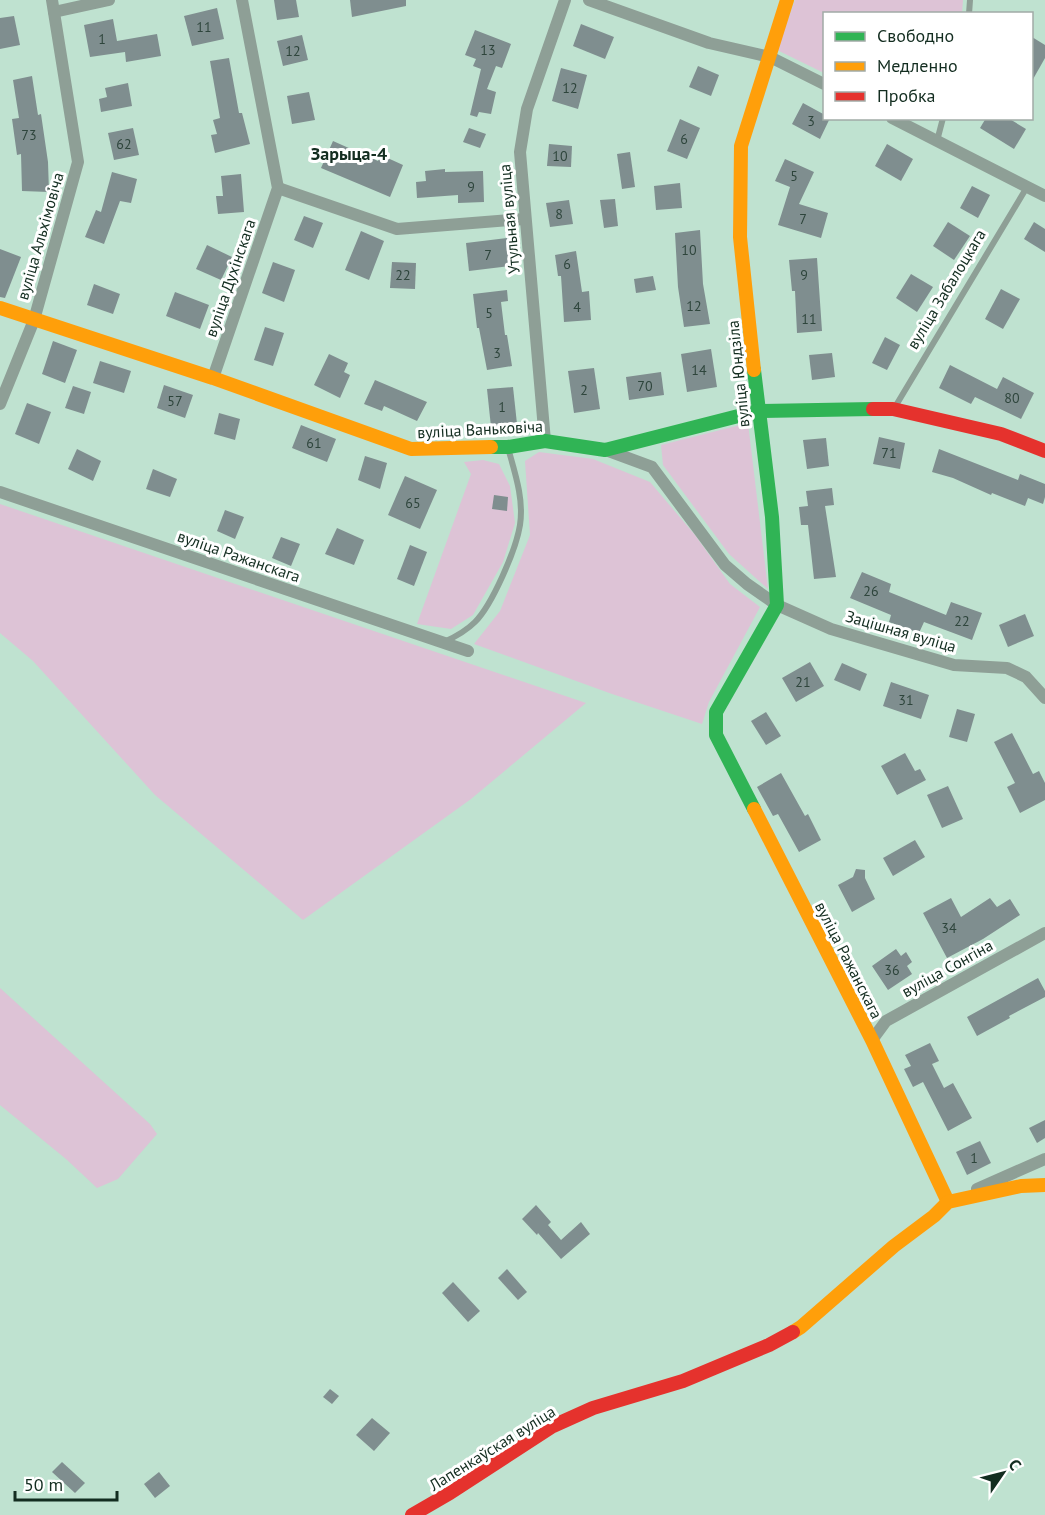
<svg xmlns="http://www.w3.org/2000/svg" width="1045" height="1515" font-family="'PT Sans',sans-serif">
	<rect width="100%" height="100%" fill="#bfe2d0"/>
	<g fill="#ddc3d6">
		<path d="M795,0H963L962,13L824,14V73L777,50Z"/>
		<path d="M748,423L768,589L729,554L663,465L661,445Z"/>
		<path d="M539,452L593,459L650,482L695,535L730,584L760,607L709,702L702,724L612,694L474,644L500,611L530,535L525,461Z"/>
		<path d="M483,460L499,464L510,486L515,523L503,562L473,615L451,629L417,624L471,474L464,462Z"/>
		<path d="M0,504L586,703L471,799L303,920L155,795L33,661L0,633Z"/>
		<path d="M0,988L150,1124L157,1134L118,1179L97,1188L66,1159L0,1105Z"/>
	</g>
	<g fill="#7f8e8f">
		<path d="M274,0H296L299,17L277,20Z"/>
		<path d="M350,0H406V6L352,17Z"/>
		<path d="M217,8L224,39L192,46L184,16Z"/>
		<path d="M14,16L20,45L0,49V18Z"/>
		<path d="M113,19L117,41L157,34L161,56L126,62L125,52L90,57L84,25Z"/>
		<path d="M581,24L614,37L605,59L573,46Z"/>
		<path d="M475,30L511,44L502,68L496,66L487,89L496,92L491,114L479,112L477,117L470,115L481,69L473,66L476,59L465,55Z"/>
		<path d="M302,35L308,60L283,66L277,41Z"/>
		<path d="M1032,37L1045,45V58L1032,81Z"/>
		<path d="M229,58L239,113H242L250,144L215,153L211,135L217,134L213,120L220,118L210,61Z"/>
		<path d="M698,66L719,75L711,96L689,87Z"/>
		<path d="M561,68L587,75L578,109L552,101Z"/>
		<path d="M32,76L38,115L41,114L48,162L49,192L22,191L21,154L17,155L12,119L19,118L13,80Z"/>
		<path d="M128,83L132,106L101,112L99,99L107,97L105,88Z"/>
		<path d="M309,92L315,120L292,124L287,96Z"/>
		<path d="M803,103L825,115V118H830L820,139L792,124Z"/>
		<path d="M986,118H1008L1026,129L1014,149L980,128Z"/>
		<path d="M680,119L700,128L687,159L667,151Z"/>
		<path d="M133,128L139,155L114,160L108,133Z"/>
		<path d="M469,128L486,134L480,148L463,142Z"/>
		<path d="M333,141L378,161L381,155L403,165L390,197L321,168Z"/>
		<path d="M549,144L572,146L571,167L547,166Z"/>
		<path d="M887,144L913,159L901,181L875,166Z"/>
		<path d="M630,152L635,187L622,189L617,154Z"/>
		<path d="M785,159L814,172L799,204L828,213L821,238L778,225L790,187L775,181Z"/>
		<path d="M445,169V172L483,171L484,202L458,203V195L417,198L416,182L426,181L425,171Z"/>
		<path d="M112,172L137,179L131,203L120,201L104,244L85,237L96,210L101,212Z"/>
		<path d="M241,174L244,212L218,214L216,196H223L221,176Z"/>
		<path d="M680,183L682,208L656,210L654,186Z"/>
		<path d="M972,186L990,195L978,218L960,208Z"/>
		<path d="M615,199L618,226L604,228L600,200Z"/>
		<path d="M569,200L573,224L550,227L546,203Z"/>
		<path d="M304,216L323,223L313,248L294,240Z"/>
		<path d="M948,222L970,236L954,260L933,246Z"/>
		<path d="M1034,222L1045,229V252L1024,239Z"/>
		<path d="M700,230L703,284L710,324L684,327L678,287L675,233Z"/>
		<path d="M361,231L384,241L369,280L345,270Z"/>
		<path d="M507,238L510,266L469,271L466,243Z"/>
		<path d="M207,245L232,257L221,280L196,269Z"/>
		<path d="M0,249L21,257L5,298L0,297Z"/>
		<path d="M576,251L582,292L589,291L591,320L564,322L561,276H558L555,255Z"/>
		<path d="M817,258L822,331L797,333L795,291H792L789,260Z"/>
		<path d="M273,262L295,270L284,302L262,293Z"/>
		<path d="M392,262L416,263L415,289L390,288Z"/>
		<path d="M911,274L933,287L917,312L896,298Z"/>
		<path d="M653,276L656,290L636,293L634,279Z"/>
		<path d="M94,284L120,294L113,314L87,305Z"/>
		<path d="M1001,289L1020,299L1003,329L985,319Z"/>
		<path d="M507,290L508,301L501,302L505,335H507L512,366L487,370L479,328H477L473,294Z"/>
		<path d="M175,292L209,305L200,329L166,316Z"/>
		<path d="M265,327L284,333L273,366L254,360Z"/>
		<path d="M885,337L900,345L887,370L872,363Z"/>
		<path d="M53,341L77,350L65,383L42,374Z"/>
		<path d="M711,349L717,387L687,392L681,354Z"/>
		<path d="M832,353L835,377L812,380L809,355Z"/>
		<path d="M329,354L348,363L344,372L350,375L340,398L314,385Z"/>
		<path d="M100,361L131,371L124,393L93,383Z"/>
		<path d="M950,365L997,389L1003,377L1034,393L1021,419L975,397L971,404L939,388Z"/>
		<path d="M594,368L600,409L574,413L568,371Z"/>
		<path d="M661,372L664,395L629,400L626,377Z"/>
		<path d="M375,380L427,402L417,421L384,406L382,411L364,404Z"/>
		<path d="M164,385L193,395L185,418L157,408Z"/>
		<path d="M73,386L91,392L84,414L65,408Z"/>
		<path d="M513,387L517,424L491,427L487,389Z"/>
		<path d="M27,403L51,412L39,444L15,434Z"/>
		<path d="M219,413L240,419L235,440L214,434Z"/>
		<path d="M301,425L336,439L327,462L292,448Z"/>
		<path d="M879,437L905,443L900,469L873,464Z"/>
		<path d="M826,438L829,466L807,469L803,440Z"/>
		<path d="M77,449L101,461L93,481L68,469Z"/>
		<path d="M939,449L1018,480L1020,474L1045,484V497L1043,504L1028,498L1025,506L992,493L991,495L953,478L932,472Z"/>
		<path d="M365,456L387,463L380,489L358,480Z"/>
		<path d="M153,469L177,479L170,497L146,489Z"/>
		<path d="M405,476L437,490L420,529L388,515Z"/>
		<path d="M832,488L834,505L825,506L836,577L814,579L808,525H801L799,507L808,506L806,491Z"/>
		<path d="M494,495L508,497L507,511L492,509Z"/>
		<path d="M225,510L244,517L235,539L217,531Z"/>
		<path d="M337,528L364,540L354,565L325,554Z"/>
		<path d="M281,537L300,544L291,566L272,558Z"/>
		<path d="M410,545L427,552L414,586L397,579Z"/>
		<path d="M862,572L891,584L889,592L946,615L951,602L982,613L972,640L924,622L919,633L889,622L891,615L850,598Z"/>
		<path d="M1025,614L1034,636L1008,647L999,625Z"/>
		<path d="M810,662L824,686L796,702L782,678Z"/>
		<path d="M842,663L867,674L860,691L834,680Z"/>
		<path d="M891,682L929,695L921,719L883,706Z"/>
		<path d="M957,709L975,714L967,742L949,737Z"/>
		<path d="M766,712L781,736L766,745L751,721Z"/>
		<path d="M1012,733L1033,774L1039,771L1045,783V800L1020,813L1007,787L1015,783L994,742Z"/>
		<path d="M905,753L915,771L920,769L926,780L897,795L881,766Z"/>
		<path d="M781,773L805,816L808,814L821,840L799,852L778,814L773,816L757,787Z"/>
		<path d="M948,786L963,819L942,828L927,795Z"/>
		<path d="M915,840L925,857L893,876L883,858Z"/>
		<path d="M856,869L865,870V878L875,899L852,912L838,885L853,877Z"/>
		<path d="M951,898L961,917L990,898L997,907L1010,899L1020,915L983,939L947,958L923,913Z"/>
		<path d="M896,949L901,956L906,952L912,962L907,966L912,974L888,990L872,966Z"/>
		<path d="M1038,978L1045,991V997L1009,1016L1010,1018L977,1036L967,1017Z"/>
		<path d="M930,1043L939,1061L932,1064L944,1088L953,1083L972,1118L948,1131L923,1082L913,1087L904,1069L911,1066L905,1055Z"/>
		<path d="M1045,1120V1138L1037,1143L1029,1128Z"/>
		<path d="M980,1141L991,1163L967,1175L956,1152Z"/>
		<path d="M536,1205L551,1222L548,1225L561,1240L581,1222L590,1234L561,1259L538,1233L537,1235L522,1219Z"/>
		<path d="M507,1269L527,1292L518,1300L498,1278Z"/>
		<path d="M453,1282L480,1311L468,1322L442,1293Z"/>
		<path d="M330,1389L339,1396L332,1404L323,1397Z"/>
		<path d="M372,1418L390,1433L374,1451L356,1435Z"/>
		<path d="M62,1462L85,1483L75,1493L52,1472Z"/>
		<path d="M159,1472L170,1486L155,1498L144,1484Z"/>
	</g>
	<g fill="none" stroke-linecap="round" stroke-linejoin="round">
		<g stroke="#8e9f96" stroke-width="6">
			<path d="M969,14L970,0"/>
			<path d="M937,141L943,118"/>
			<path d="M895,407L1027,187"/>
			<path d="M444,642C455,637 466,631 475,622C492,605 516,550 520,525C524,499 515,473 508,448"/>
		</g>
		<g stroke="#8e9f96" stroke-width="12">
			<path d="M589,0L709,43L770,57L824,84"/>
			<path d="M54,12L109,0"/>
			<path d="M892,118L1045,196"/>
			<path d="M278,188L397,229L524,219"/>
			<path d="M213,378L278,188L242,0"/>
			<path d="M0,404L34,320L78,162L52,0"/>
			<path d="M545,441L520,152L527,109L565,0"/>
			<path d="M606,450L652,467L725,565L747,584L777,605L831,629L954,665L1007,668L1026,677L1045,698"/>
			<path d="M0,492L468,651"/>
			<path d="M872,1040L886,1021L1045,933"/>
			<path d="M977,1189L1045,1159"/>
		</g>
		<g stroke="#30b455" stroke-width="14">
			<path d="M754,370L772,517L777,605L716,712V735L754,809"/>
			<path d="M491,447H508L545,441L605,450L758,411L873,409"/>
		</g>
		<g stroke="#ff9f0a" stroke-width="14">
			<path d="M0,308L213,378L411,449L491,447"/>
			<path d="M754,370L740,237L741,146L787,0"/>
			<path d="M754,809L872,1040L948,1202"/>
			<path d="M793,1332L801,1327L894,1246L934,1216L948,1202L1021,1186L1045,1185"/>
		</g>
		<g stroke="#e5322d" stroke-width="14">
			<path d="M873,409H893L1001,434L1045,451"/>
			<path d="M412,1515L450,1493L553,1426L593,1408L683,1381L769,1345L793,1332"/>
		</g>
	</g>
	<g text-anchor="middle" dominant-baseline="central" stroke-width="6" stroke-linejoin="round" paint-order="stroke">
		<g font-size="14" fill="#2e453c">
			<text x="204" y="27">11</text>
			<text x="102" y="39">1</text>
			<text x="488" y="50">13</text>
			<text x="293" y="51">12</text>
			<text x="570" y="88">12</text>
			<text x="811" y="121">3</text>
			<text x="29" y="135">73</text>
			<text x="684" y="139">6</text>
			<text x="124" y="144">62</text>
			<text x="560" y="156">10</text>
			<text x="794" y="176">5</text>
			<text x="471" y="187">9</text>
			<text x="559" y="214">8</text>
			<text x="803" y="219">7</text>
			<text x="689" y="250">10</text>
			<text x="488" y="255">7</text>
			<text x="567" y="264">6</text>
			<text x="403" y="275">22</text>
			<text x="804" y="275">9</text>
			<text x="694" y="306">12</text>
			<text x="577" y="307">4</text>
			<text x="489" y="313">5</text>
			<text x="809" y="319">11</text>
			<text x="497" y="353">3</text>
			<text x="699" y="370">14</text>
			<text x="645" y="386">70</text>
			<text x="584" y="390">2</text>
			<text x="1012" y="398">80</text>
			<text x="175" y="401">57</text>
			<text x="502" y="407">1</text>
			<text x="314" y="443">61</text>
			<text x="889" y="453">71</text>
			<text x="413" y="503">65</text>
			<text x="871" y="591">26</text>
			<text x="962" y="621">22</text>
			<text x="803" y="682">21</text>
			<text x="906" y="700">31</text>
			<text x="949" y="928">34</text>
			<text x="892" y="970">36</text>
			<text x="974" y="1158">1</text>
		</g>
		<g font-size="16" fill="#132d20" stroke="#fff">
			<text transform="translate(509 219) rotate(-95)">Утульная вуліца</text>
			<text transform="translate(40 236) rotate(-74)">вуліца Альхімовіча</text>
			<text transform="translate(230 278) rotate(-71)">вуліца Духінскага</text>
			<text transform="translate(946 289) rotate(-59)">вуліца Забалоцкага</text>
			<text transform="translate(738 374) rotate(-96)">вуліца Юндзіла</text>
			<text transform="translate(480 429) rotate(-3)">вуліца Ваньковіча</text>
			<text transform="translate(239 556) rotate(19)">вуліца Ражанскага</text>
			<text transform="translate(901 631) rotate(16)">Зацішная вуліца</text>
			<text transform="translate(849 960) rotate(63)">вуліца Ражанскага</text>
			<text transform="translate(947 968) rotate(-29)">вуліца Сонгіна</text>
			<text transform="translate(492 1448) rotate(-32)">Лапенкаўская вуліца</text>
		</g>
		<g font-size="18" font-weight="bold" fill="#132d20" stroke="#fff">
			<text x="349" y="153">Зарыца-4</text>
		</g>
	</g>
	<rect x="823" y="12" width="210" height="108" fill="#ffffff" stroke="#a1aba6" stroke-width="1.5"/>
	<rect x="835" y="32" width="30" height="9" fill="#30b455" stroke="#a1aba6" stroke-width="1.5"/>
	<text x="877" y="42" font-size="18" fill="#132d20">Свободно</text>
	<rect x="835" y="62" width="30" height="9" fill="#ff9f0a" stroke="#a1aba6" stroke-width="1.5"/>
	<text x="877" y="72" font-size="18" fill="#132d20">Медленно</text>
	<rect x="835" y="92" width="30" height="9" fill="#e5322d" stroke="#a1aba6" stroke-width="1.5"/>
	<text x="877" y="102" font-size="18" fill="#132d20">Пробка</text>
	<g transform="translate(1003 1473) rotate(55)" stroke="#ffffff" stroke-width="4.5" paint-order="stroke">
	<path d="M0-4.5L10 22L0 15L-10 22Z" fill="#132d20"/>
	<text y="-9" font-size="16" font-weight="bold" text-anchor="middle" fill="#132d20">С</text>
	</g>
	<path d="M15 1491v9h102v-9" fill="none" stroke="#132d20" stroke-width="3"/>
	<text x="24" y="1491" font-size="18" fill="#132d20" stroke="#ffffff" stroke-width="4.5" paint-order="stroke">50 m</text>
</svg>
